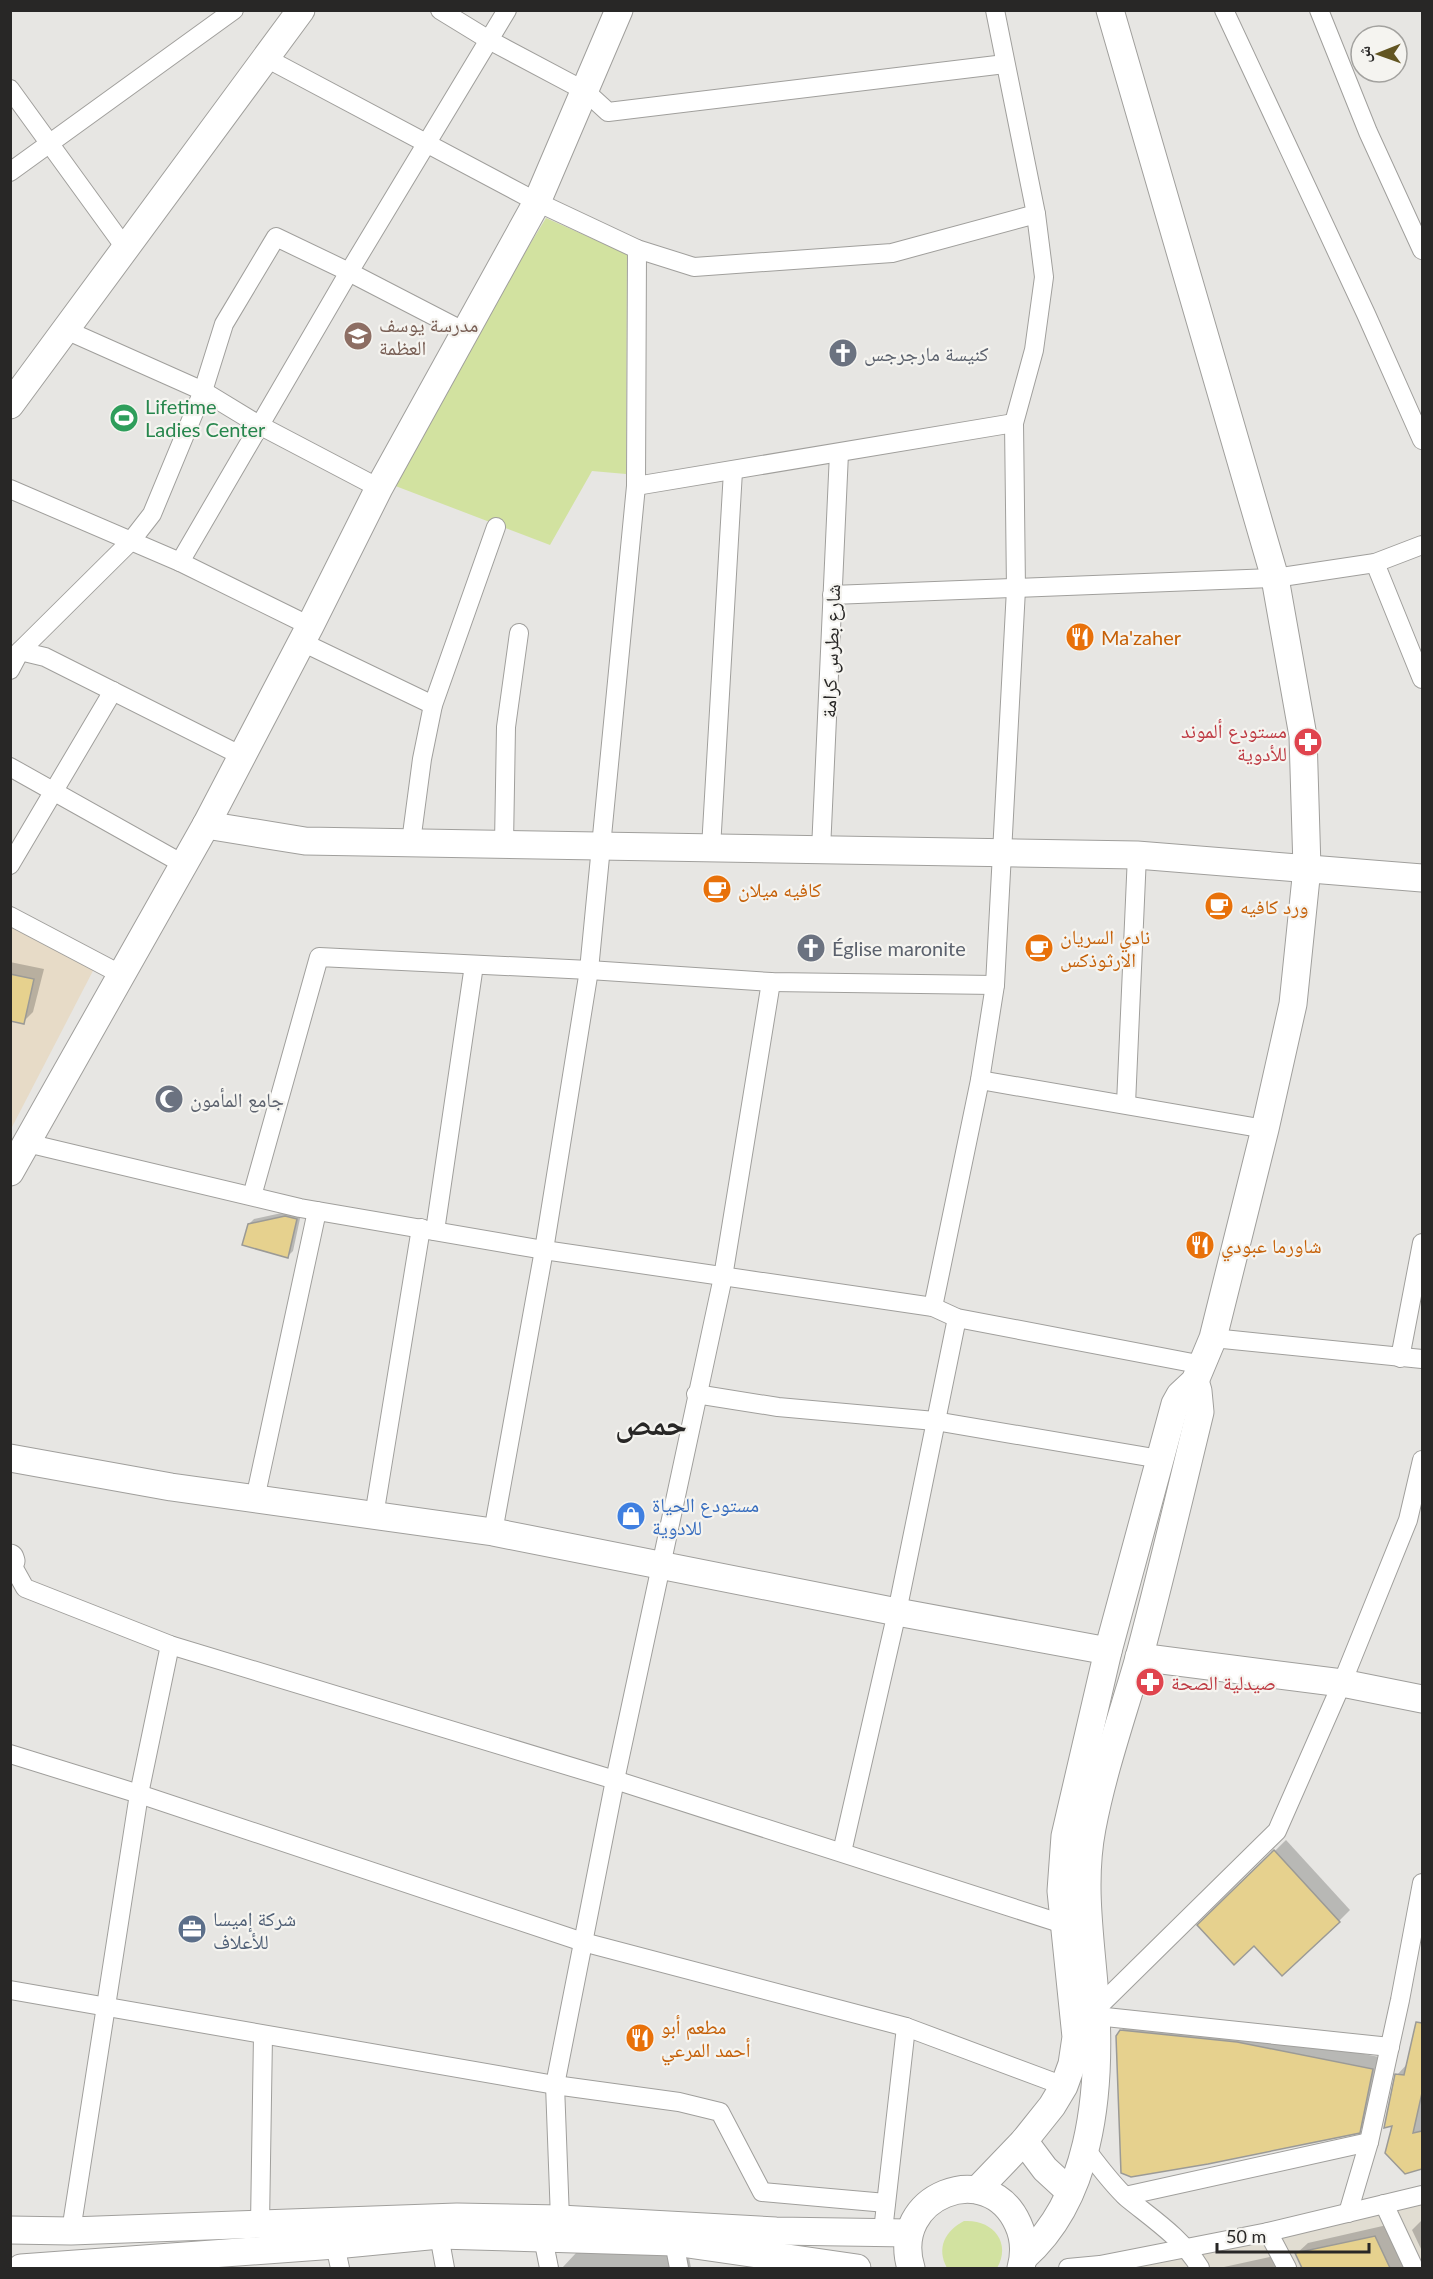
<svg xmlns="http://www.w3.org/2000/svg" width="1433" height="2279" font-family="Lato,'Noto Naskh Arabic',sans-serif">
	<rect width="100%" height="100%" fill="#e7e6e3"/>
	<path fill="#e1ddd2" d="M1422,2195V2268H1087Z"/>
	<path fill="#e7dbc7" d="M11,923L96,965L11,1129Z"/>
	<g fill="#d2e2a0">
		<path d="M546,218L627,254L626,474L592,471L550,545L385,482Z"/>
		<path d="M964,2221C992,2219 1012,2242 997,2268H947C936,2248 945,2231 964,2221Z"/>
	</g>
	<g fill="#0003">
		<path d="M10,962L44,969L33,1012L23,1022L10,1019Z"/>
		<path d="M291,1211L301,1214L293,1251L287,1257L249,1224L254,1219Z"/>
		<path d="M1286,1840L1350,1910L1339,1921L1254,1944L1199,1925Z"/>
		<path d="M1132,2019L1249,2031L1384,2058L1370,2120L1359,2131L1121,2031Z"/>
		<path d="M1422,2040V2168L1405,2172L1394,2125L1397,2075L1408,2063L1411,2051Z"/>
		<path d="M1422,2220V2251L1412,2230Z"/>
		<path d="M1387,2225L1407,2268H1304L1296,2254L1308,2243Z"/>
		<path d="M684,2231L691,2268H562L593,2235Z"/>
		<path d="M1274,2256L1280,2268H1222L1224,2267Z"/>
	</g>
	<g fill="#e6d18e" stroke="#9b9a96" stroke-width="1.5">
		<path d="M10,974L34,979L24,1024L10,1021Z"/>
		<path d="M285,1216L297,1219L288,1258L242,1245L248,1224Z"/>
		<path d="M1274,1850L1340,1922L1282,1976L1254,1946L1234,1965L1197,1925Z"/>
		<path d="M1416,2022L1422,2023V2093L1413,2133L1422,2131V2169L1405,2174L1385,2153L1392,2126L1384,2128L1395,2074L1404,2075Z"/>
		<path d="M1120,2030L1237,2042L1373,2069L1360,2133L1208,2164L1131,2177L1121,2173L1116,2036Z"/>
		<path d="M1375,2236L1390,2268H1302L1295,2253Z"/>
	</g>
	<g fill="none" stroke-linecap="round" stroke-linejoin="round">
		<g stroke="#a09f9c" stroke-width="20">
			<g id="street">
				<path d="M440,10L489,40L585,91L608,112L1005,64"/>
				<path d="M1224,10L1366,314L1422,440"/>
				<path d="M1319,10L1368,132L1422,250"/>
				<path d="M266,58L537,202L637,249L694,267L892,253L1036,214"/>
				<path d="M10,89L126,249"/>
				<path d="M10,172L234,10"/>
				<path d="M66,330L203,391L259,425L379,488"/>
				<path d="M636,486L1014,423"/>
				<path d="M10,489L180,562L310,626"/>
				<path d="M180,562L349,272L507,10"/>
				<path d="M1375,563L1422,679"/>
				<path d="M832,595L1275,578L1375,563L1422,545"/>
				<path d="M302,642L433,705"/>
				<path d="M20,651L45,657L242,756"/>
				<path d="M10,670L20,651L131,541L152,514L203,391L224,324L276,237L349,272L465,332"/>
				<path d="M10,767L183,864"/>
				<path d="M411,842L422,759L433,705L496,527"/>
				<path d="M504,844L506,727L519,633"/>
				<path d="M711,848L733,471"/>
				<path d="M821,850L839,453"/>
				<path d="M10,865L113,691"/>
				<path d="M10,916L122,975"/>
				<path d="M980,1080L1265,1129"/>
				<path d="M1126,1104L1137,855"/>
				<path d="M27,1143L300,1208L544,1250L933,1307L957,1318L1203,1365"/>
				<path d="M252,1196L319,957L589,970L771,982L995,985"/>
				<path d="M435,1231L474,965"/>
				<path d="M933,1307L980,1080L995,985L1016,589L1014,423L1034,350L1044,277L1036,214L995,10"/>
				<path d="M1213,1338L1422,1359"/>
				<path d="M1400,1358L1422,1243"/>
				<path d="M696,1394L778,1407L935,1421L1160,1459"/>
				<path d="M255,1499L317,1211"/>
				<path d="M374,1516L421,1228"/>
				<path d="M493,1532L544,1250L589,970L636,486L637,249"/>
				<path d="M10,1561L25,1588L170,1645L615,1780L1063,1924"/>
				<path d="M10,1754L139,1794L583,1942L906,2027L1064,2086"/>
				<path d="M842,1852L897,1612L957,1318"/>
				<path d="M10,1990L555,2085L679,2102L720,2112L762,2192L886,2203"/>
				<path d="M1096,2009L1277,1831L1342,1683L1408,1520L1422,1460"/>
				<path d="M1096,2016L1390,2047"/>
				<path d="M1085,2148C1098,2165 1111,2183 1127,2198C1154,2220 1182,2238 1200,2268"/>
				<path d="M1125,2196L1369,2142"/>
				<path d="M1384,2204L1414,2268"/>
				<path d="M1348,2213L1369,2142L1400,2000L1422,1883"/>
				<path d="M560,2219L555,2085L615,1780L723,1277L771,982"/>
				<path d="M260,2224L263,2035"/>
				<path d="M71,2231L139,1794L170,1645"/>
				<path d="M883,2231L906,2027"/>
				<path d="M1268,2232L1287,2268"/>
				<path d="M439,2235L445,2268"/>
				<path d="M543,2238L549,2268"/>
				<path d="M674,2242L679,2268"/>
				<path d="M335,2245L340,2268"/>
				<path d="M1068,2268L1100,2265L1268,2232L1422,2195"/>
			</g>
		</g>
		<g stroke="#a09f9c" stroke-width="29">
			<g id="secondary">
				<path d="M10,405L301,10"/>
				<path d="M206,825L305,841L1137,855L1422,878"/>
				<path d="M10,1172L206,825L310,626L379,488L537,202L619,10"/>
				<path d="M10,1458L171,1487L493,1532L897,1612L1108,1651"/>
				<path d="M10,1558L11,1561"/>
				<path d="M1139,1657L1342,1683L1422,1699"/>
				<path d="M1024,2141L1045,2169L1070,2192"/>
				<path d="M977,2190L1024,2141L1052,2106L1064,2086L1072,2064L1076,2037L1061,1891L1065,1836L1108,1651L1175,1404L1180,1395L1195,1381L1213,1338L1265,1129L1293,1004L1307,868L1303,736L1275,578L1110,10"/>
				<path d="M10,2230L71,2231L457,2217L560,2219L776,2231L909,2233"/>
				<path d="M1024,2257C1090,2199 1100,2096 1096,2013C1093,1951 1080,1890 1092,1828C1103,1770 1123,1714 1139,1658C1161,1576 1180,1494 1200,1412L1198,1391L1195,1381"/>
				<path d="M21,2268L335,2245L439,2235L674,2242L857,2268"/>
				<path d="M911,2268C889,2196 988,2157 1018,2224C1025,2239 1025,2253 1021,2268"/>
			</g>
		</g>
		<use href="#street" stroke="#fff" stroke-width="18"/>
		<use href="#secondary" stroke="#fff" stroke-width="27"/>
	</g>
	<defs>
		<g id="school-disc" transform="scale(1.5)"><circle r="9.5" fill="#8d6e63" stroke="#f5f4f0"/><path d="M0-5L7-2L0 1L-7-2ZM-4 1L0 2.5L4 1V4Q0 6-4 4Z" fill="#fff"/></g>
		<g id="church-disc" transform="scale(1.5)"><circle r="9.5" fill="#6b7280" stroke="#f5f4f0"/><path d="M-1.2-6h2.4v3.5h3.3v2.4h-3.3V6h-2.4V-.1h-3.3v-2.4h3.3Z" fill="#fff"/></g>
		<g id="stadium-disc" transform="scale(1.5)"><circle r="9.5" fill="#2e9e5b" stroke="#f5f4f0"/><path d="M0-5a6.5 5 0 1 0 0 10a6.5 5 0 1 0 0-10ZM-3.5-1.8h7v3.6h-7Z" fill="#fff"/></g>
		<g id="restaurant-disc" transform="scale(1.5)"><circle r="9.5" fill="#e8710a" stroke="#f5f4f0"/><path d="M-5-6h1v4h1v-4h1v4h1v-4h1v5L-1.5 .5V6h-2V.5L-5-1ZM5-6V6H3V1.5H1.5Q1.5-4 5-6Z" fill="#fff"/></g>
		<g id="pharmacy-disc" transform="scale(1.5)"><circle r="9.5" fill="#e0444e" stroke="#f5f4f0"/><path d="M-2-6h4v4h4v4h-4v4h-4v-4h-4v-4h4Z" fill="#fff"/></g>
		<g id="cafe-disc" transform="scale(1.5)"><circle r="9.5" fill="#e8710a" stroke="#f5f4f0"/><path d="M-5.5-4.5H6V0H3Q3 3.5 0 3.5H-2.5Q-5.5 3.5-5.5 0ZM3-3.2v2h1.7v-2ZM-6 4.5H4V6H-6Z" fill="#fff"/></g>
		<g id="mosque-disc" transform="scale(1.5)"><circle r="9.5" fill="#6b7280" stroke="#f5f4f0"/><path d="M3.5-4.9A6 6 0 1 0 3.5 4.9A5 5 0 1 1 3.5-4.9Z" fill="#fff"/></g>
		<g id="shop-disc" transform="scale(1.5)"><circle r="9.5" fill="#3f7fe0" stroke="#f5f4f0"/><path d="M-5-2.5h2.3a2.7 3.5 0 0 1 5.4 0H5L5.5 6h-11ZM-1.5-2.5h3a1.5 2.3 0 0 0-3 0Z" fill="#fff"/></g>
		<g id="office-disc" transform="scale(1.5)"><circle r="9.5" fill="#5c6f8a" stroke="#f5f4f0"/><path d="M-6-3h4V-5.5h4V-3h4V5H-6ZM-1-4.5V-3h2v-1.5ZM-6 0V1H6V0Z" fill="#fff"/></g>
	</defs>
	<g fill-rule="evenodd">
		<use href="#school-disc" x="358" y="336"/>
		<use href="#church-disc" x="843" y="353"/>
		<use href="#stadium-disc" x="124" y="418"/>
		<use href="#restaurant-disc" x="1080" y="637"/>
		<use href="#pharmacy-disc" x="1308" y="742"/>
		<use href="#cafe-disc" x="717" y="889"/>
		<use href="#cafe-disc" x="1219" y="906"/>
		<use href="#church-disc" x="811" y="948"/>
		<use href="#cafe-disc" x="1039" y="948"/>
		<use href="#mosque-disc" x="169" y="1099"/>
		<use href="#restaurant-disc" x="1200" y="1245"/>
		<use href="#shop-disc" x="631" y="1516"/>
		<use href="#pharmacy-disc" x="1150" y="1682"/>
		<use href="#office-disc" x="192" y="1929"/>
		<use href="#restaurant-disc" x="640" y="2038"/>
	</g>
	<g text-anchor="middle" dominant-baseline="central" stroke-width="4.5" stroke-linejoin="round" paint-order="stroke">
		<g font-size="20" fill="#785e54" stroke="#f5f4f0" text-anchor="start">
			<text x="379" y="324">مدرسة يوسف<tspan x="379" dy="23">العظمة</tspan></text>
		</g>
		<g font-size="20" fill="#5b616d" stroke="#f5f4f0" text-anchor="start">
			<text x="864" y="353">كنيسة مارجرجس</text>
			<text x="832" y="948">Église maronite</text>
			<text x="190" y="1099">جامع المأمون</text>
		</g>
		<g font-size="20" fill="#27864d" stroke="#f5f4f0" text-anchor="start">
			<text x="145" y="406">Lifetime<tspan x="145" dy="23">Ladies Center</tspan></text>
		</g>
		<g font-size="20" fill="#c56008" stroke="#f5f4f0" text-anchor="start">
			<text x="1101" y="637">Ma'zaher</text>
			<text x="738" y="889">كافيه ميلان</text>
			<text x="1240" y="906">ورد كافيه</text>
			<text x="1060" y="936">نادي السريان<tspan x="1060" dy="23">الارثوذكس</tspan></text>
			<text x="1221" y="1245">شاورما عبودي</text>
			<text x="661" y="2026">مطعم أبو<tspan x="661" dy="23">أحمد المرعي</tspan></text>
		</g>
		<g font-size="20" fill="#282726" stroke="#f5f4f0">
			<text transform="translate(830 651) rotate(-88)">شارع بطرس كرامة</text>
		</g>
		<g font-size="20" fill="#be3a42" stroke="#f5f4f0" text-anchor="end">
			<text x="1287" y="730">مستودع ألموند<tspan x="1287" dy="23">للأدوية</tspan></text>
			<text x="1171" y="1682" text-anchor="start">صيدلية الصحة</text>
		</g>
		<g font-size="20" fill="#366cbe" stroke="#f5f4f0" text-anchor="start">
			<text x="652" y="1504">مستودع الحياة<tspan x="652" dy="23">للادوية</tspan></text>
		</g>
		<g font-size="20" fill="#4e5e75" stroke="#f5f4f0" text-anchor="start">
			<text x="213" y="1918">شركة إميسا<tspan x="213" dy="23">للأعلاف</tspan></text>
		</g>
		<g font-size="32" font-weight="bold" fill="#282726" stroke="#f5f4f0">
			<text x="651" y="1422">حمص</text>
		</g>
	</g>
	<rect width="1433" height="2279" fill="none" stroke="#282726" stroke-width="24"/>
	<g transform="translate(1379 54) rotate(269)"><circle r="28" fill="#f5f4f0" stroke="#a3a29f" stroke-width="1.5"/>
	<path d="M0-4.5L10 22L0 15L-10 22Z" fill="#625522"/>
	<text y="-9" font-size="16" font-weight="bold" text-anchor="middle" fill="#282726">ش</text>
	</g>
	<path d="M1217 2243v9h152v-9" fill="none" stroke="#282726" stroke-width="3"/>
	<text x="1226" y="2243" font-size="18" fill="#282726" stroke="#f5f4f0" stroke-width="4.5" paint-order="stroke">50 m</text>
</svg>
